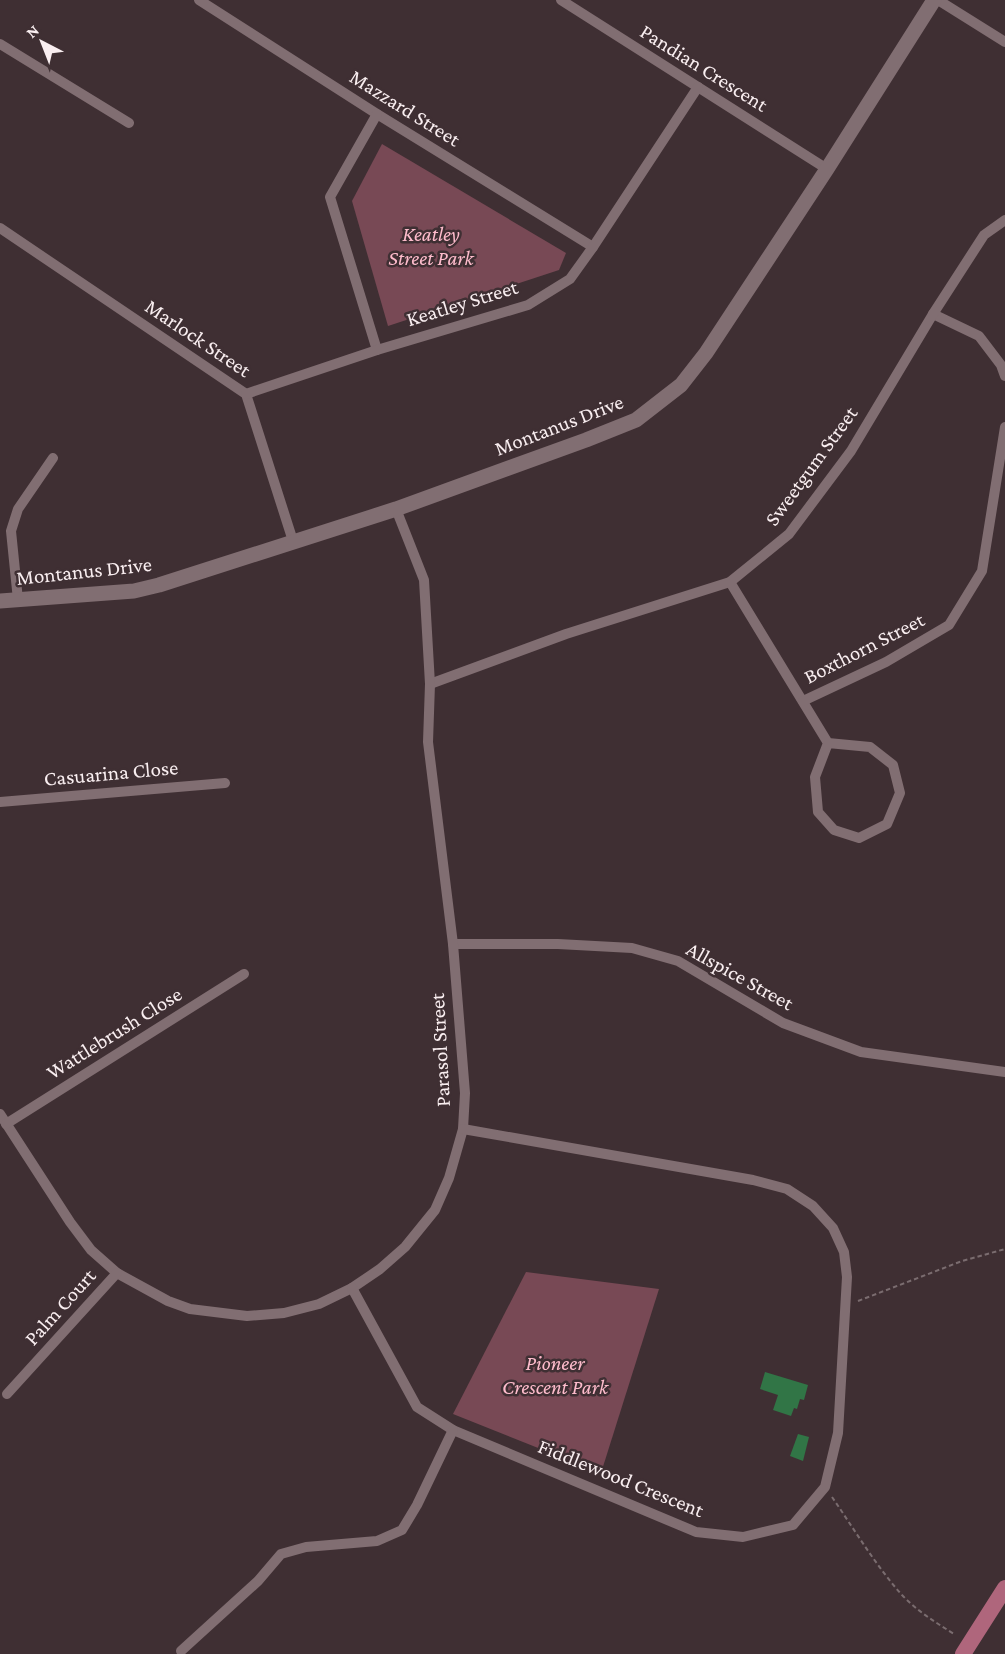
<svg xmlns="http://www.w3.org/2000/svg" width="1005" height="1654" font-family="'Crimson Pro',serif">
	<rect width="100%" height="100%" fill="#3f2f33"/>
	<g fill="#784955">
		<path d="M382,144L566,253L559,270L388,326L352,201Z"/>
		<path d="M526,1272L659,1289L601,1473L453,1414Z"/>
	</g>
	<g fill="#317546">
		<path d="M765,1372L808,1385L804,1400L800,1399L797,1409L794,1408L791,1416L773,1410L778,1395L760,1389Z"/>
		<path d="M798,1434L809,1437L803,1461L790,1456Z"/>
	</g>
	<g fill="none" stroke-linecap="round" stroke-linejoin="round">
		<g stroke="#7a6c6f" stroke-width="2" stroke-dasharray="4.5 3" stroke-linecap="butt">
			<path d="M858,1301L962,1261L1005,1249"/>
			<path d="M832,1497C854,1529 876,1566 902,1595C917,1611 935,1622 954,1634"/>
		</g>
		<g stroke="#816e72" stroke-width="10">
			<path d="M199,0L377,114L593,247"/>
			<path d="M561,0L827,169"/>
			<path d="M938,0L1005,42"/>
			<path d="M0,44L129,123"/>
			<path d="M0,228L246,394L293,541"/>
			<path d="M933,314L979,336L1001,365L1005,376"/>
			<path d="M377,350L330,197L377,114"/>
			<path d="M246,394L377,350L528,305L570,279L593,247L698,87"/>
			<path d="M730,582L828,743L815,777L818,812L834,830L859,838L887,824L900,793L893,765L870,747L828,743"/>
			<path d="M18,600L11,531L18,509L53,458"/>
			<path d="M430,684L566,634L730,582L789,534L851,451L933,314L984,235L1005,220"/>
			<path d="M803,701L886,662L949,625L982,571L1005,427"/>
			<path d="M0,802L225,783"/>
			<path d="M453,944H558L632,948L678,961L783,1023L861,1052L1005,1072"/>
			<path d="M0,1114L70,1222L91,1250L117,1273L168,1301L190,1309L247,1316L284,1313L319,1304L352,1288L380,1269L405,1247L435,1210L449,1178L463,1129L465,1093L453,944L428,742L430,684L424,580L396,509"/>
			<path d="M6,1124L244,974"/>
			<path d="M352,1288L417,1407L453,1430L696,1532L743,1537L793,1525L825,1487L838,1433L847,1277L844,1252L833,1228L813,1206L787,1189L753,1180L463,1129"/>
			<path d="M7,1394L117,1273"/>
			<path d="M181,1651L258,1581L281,1554L306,1547L377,1541L402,1530L417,1505L453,1430"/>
		</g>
		<path stroke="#816e72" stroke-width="15" d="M0,601L134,591L159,585L396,509L586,440L636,420L681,385L706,353L827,169L934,0"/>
		<path stroke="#af667c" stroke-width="16" d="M963,1654L1005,1588"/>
	</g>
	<g text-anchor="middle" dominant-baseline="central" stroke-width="5" stroke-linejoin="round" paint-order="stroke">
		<g font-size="21" fill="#f9eef0" stroke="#3f2f33">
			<text transform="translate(704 68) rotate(32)">Pandian Crescent</text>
			<text transform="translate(405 108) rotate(32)">Mazzard Street</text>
			<text transform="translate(462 303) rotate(-17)">Keatley Street</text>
			<text transform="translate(198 338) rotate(34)">Marlock Street</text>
			<text transform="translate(559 425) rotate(-21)">Montanus Drive</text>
			<text transform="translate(811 466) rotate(-54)">Sweetgum Street</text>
			<text transform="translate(84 571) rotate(-6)">Montanus Drive</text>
			<text transform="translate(864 648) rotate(-27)">Boxthorn Street</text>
			<text transform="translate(111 773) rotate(-5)">Casuarina Close</text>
			<text transform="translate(740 976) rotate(29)">Allspice Street</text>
			<text transform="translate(114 1033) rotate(-32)">Wattlebrush Close</text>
			<text transform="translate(440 1050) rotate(-93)">Parasol Street</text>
			<text transform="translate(60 1307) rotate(-48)">Palm Court</text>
			<text transform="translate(621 1478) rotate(22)">Fiddlewood Crescent</text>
		</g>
		<g font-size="21" font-style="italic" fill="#febccc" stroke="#3f2f33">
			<text x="431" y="234">Keatley<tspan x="431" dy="24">Street Park</tspan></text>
			<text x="555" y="1363">Pioneer<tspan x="555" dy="24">Crescent Park</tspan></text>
		</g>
	</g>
	<g transform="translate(42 42) rotate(318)" stroke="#3f2f33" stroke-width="4.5" paint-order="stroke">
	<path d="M0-4.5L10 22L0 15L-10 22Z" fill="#f9eef0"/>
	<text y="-9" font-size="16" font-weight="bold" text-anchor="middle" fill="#f9eef0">N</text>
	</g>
</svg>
